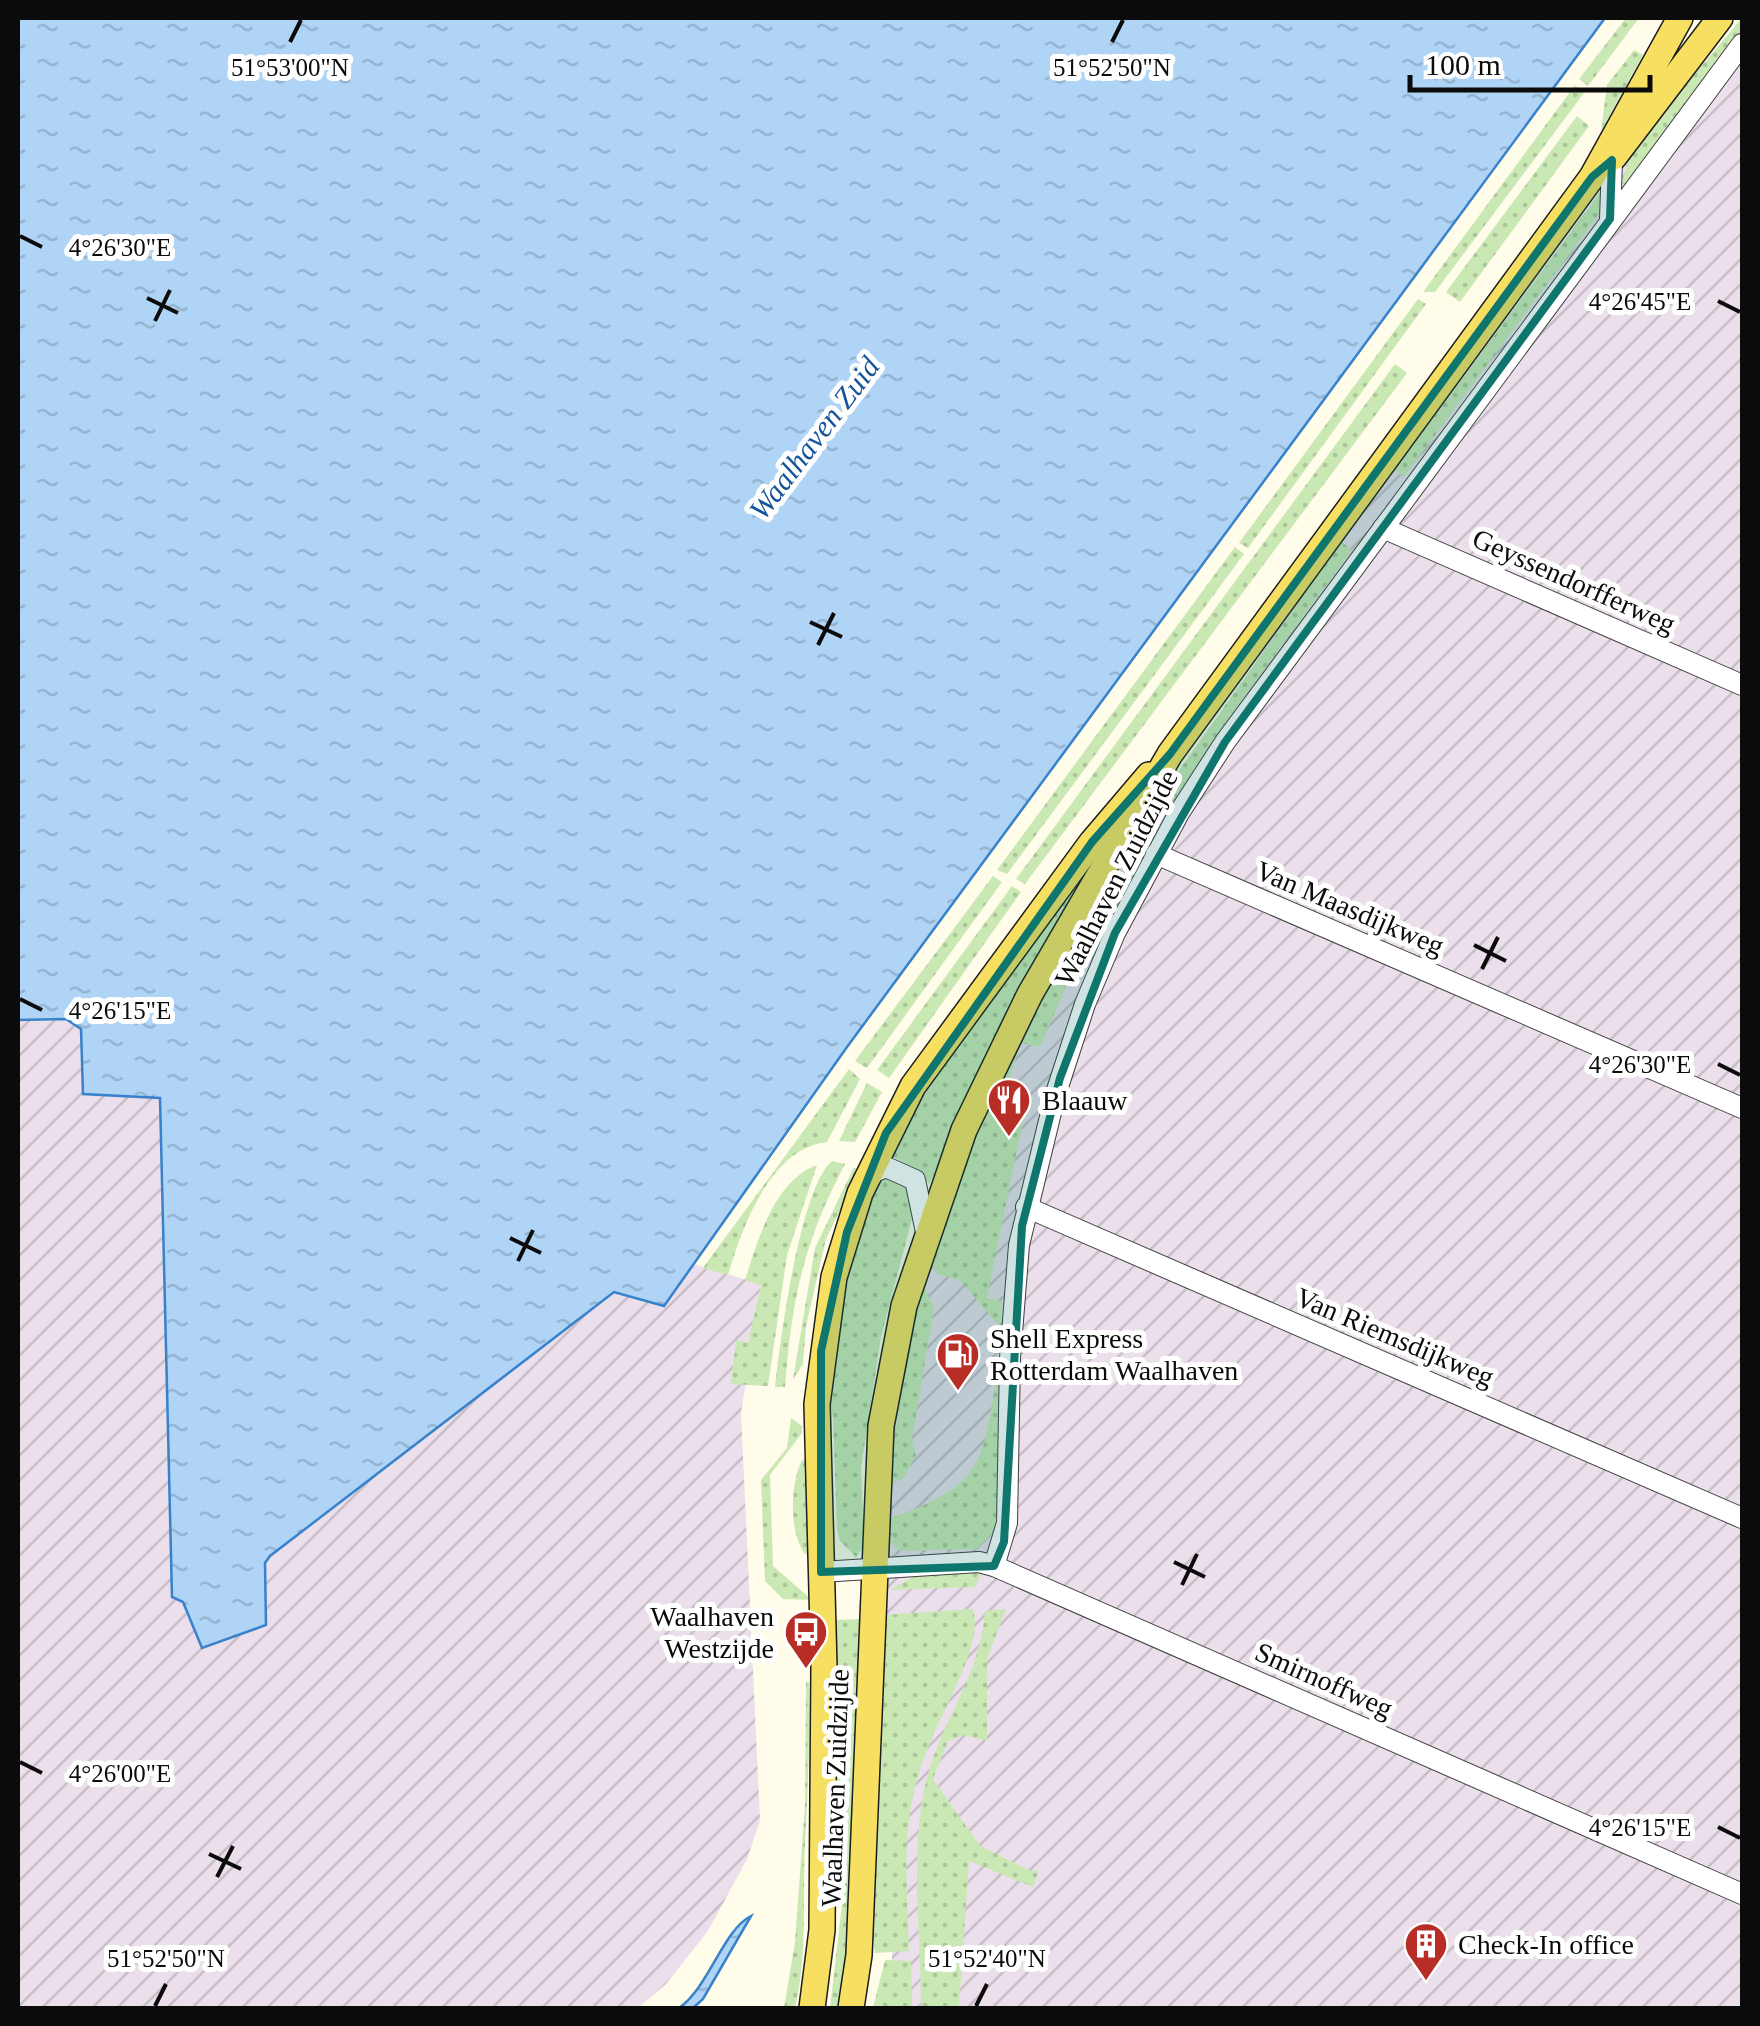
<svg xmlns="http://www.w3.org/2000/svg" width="1760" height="2026" font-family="'Times New Roman',serif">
	<defs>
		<pattern id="industrial-furrows" width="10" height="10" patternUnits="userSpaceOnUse" patternTransform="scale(2.5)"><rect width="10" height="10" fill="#eadfea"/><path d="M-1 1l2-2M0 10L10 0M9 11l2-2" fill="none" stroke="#c7bec7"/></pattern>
		<pattern id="grass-dots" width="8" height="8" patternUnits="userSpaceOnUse" patternTransform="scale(2.5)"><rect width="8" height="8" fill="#cae8b4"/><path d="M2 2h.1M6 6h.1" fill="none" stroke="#acc699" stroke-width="1.8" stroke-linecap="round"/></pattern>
		<pattern id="water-ripples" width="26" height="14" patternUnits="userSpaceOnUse" patternTransform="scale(2.5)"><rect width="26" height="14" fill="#afd4f5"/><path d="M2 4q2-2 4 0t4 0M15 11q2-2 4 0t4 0" fill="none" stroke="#95b5d1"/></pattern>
	</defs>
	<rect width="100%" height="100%" fill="#fffce9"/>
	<g fill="url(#industrial-furrows)">
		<path d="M1742,18V2008H892V1691L885,1602L889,1450L934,1240L1000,1072L1105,885L1276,632L1630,151Z"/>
		<path d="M18,984L186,1022L257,1543L671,1247L693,1264L761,1284L741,1413L760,1821L747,1859L708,1931L666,1984L638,2008H18Z"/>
	</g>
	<g fill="url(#grass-dots)">
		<path d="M1626,18H1639L1588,86L1579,79Z"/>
		<path d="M1742,18V30L1628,185L1622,184L1630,151Z"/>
		<path d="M1634,50L1643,55L1601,131L1607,85Z"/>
		<path d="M1575,85L1584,93L1435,292H1423Z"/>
		<path d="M1577,116L1589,126L1460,302L1446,292Z"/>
		<path d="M1605,186L1600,213L1404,477L1395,470Z"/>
		<path d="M1418,299L1426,304L1248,548L1239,543Z"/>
		<path d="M1395,364L1407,373L1025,884L1016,879Z"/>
		<path d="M1342,542L1351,549L1346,558L1214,738L1148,840L1142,838L1162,794Z"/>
		<path d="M1235,547L1244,554L1007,874L997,870Z"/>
		<path d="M1094,855L1098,858L929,1184L917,1169L887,1154L925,1084Z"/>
		<path d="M993,876L1002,882L867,1068L855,1061Z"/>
		<path d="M1105,885H1110L1040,1047L1021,1043L1007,1084L1028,1095L987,1298L1002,1301L1000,1327L960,1280L937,1274L929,1259L1000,1072Z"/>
		<path d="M1012,886L1021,892L889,1078L877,1070Z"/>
		<path d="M849,1069L860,1079L827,1142C770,1148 742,1228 728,1275L703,1268Z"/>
		<path d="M867,1083L882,1092L855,1142L839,1141Z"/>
		<path d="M832,1161L845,1164C803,1244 792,1298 785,1387H775C780,1341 800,1188 832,1161Z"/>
		<path d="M817,1165L787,1255L768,1386L731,1384L736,1340L748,1343L761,1285L745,1280C758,1240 774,1181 817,1165Z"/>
		<path d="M854,1167L859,1171L826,1239L806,1326L803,1364L793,1379L815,1248Z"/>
		<path d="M884,1177L908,1185L913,1215L881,1337L861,1468L864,1546L856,1557L840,1541L837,1529L833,1418L826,1371L834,1310L873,1185Z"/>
		<path d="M923,1284L934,1309L912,1438L916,1455L903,1479L888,1485L908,1338Z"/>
		<path d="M998,1368V1513L992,1534L976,1549L900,1551L892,1543L891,1518C988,1484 982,1461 998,1368Z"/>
		<path d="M791,1418L802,1426V1433L770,1475L773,1566L812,1600L783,1599L765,1581L761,1480L787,1448Z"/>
		<path d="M810,1459L812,1557L804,1553C789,1530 790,1484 802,1460Z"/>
		<path d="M982,1572L975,1587L890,1590L913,1577Z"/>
		<path d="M972,1609C986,1637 944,1709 932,1738C898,1815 907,1869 909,1951L875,1953L871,1925L882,1615Z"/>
		<path d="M1006,1609L987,1659V1741L964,1735L948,1741L933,1779L980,1846L1031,1871L1039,1870L1033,1887L969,1861L959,2008H921C921,1937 909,1846 927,1778C943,1717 980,1678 985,1611Z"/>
		<path d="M862,1619L854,1913L842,2008H830L842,1905L832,1620Z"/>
		<path d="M806,1682H809C810,1737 808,1790 805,1845C802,1901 808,1954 795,2008H784L795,1942L805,1805Z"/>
		<path d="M885,1960L911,1961L912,2008H873Z"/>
	</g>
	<g fill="url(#water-ripples)" stroke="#3782cb" stroke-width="2.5">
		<path d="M18,18H1605L847,1047L664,1306L614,1292L270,1556L265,1563L266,1625L202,1648L183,1602L172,1597L160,1098L83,1094L81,1029L66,1019L18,1020Z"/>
		<path d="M751,1916L703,1999L693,2008H679C709,1987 723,1930 751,1916Z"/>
	</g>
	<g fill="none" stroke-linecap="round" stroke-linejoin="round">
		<g stroke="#3e3e3e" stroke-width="22">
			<g id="minor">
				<path d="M1610,219L1612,160"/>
				<path d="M1383,528L1742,685"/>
				<path d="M1156,854L1742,1108"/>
				<path d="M866,1184L874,1172L886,1167L915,1180L926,1232"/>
				<path d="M1026,1207L1742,1518"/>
				<path d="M994,1566L1007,1523L1010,1358L1019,1245L1055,1096L1085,1004L1115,933L1179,813L1225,742L1742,44"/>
				<path d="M821,1572L979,1562L994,1566L1742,1894"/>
			</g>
		</g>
		<g stroke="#1c1c1c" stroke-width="28">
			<g id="major">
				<path d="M1614,157L1720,18"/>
				<path d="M812,2008L822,1930L824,1667L817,1404L834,1277L860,1193L913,1086L1092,842L1149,775"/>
				<path d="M851,2008L859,1955L881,1426L904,1306L964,1130L1030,994L1170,754L1592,177L1680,18"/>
			</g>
		</g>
		<use href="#minor" stroke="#fff" stroke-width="20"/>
		<use href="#major" stroke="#f7e061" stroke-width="25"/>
	</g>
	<path fill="#0f766e" fill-opacity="0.2" stroke="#0f766e" stroke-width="8" stroke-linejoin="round" d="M1612,160L1610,219L1225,742L1115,933L1060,1078L1022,1226L1004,1542L994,1566L821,1572V1351L847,1232L886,1133L1092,842L1170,754L1592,177Z"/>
	<path fill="none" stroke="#0b0b0b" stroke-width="4" d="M290,42L301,20M1112,42L1123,20M20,236L42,247M147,298L178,313M1718,301L1740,312M155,321L170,290M810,622L842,637M818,645L834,613M1474,945L1506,961M1482,969L1498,937M20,999L42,1010M1718,1064L1740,1075M510,1238L541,1253M518,1261L533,1230M1174,1562L1205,1577M1182,1585L1197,1554M20,1762L42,1773M1718,1827L1740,1838M209,1854L241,1869M217,1877L233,1846M155,2006L166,1984M976,2006L987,1984"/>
	<defs>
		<g id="restaurant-pin" transform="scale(2.25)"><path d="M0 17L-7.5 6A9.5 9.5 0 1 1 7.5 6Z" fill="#b82d26" stroke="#fff"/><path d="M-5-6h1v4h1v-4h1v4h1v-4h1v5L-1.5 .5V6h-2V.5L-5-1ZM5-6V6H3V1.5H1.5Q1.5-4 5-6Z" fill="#fff"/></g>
		<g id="fuel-pin" transform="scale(2.25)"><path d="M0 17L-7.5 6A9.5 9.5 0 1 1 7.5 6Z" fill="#b82d26" stroke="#fff"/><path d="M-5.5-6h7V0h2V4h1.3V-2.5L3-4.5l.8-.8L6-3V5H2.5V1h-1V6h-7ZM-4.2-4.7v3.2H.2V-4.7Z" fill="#fff"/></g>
		<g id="bus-pin" transform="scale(2.25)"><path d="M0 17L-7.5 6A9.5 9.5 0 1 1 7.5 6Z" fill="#b82d26" stroke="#fff"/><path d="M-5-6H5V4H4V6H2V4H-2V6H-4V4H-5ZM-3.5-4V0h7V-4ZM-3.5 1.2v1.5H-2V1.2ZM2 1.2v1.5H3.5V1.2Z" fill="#fff"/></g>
		<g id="building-pin" transform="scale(2.25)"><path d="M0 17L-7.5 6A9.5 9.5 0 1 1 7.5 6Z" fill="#b82d26" stroke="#fff"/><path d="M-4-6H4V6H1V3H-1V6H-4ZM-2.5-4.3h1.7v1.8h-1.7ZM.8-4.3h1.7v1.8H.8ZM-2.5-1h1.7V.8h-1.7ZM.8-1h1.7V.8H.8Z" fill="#fff"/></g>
	</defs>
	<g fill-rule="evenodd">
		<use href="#restaurant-pin" x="1009" y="1100"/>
		<use href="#fuel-pin" x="958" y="1354"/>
		<use href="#bus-pin" x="806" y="1632"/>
		<use href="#building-pin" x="1426" y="1944"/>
	</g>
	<g text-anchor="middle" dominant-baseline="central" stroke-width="10" stroke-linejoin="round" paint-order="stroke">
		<g font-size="28" fill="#0b0b0b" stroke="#fff">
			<text transform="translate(1574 581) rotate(24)">Geyssendorfferweg</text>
			<text transform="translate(1116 878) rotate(-63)">Waalhaven Zuidzijde</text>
			<text transform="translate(1350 908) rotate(23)">Van Maasdijkweg</text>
			<text transform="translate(1395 1337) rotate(23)">Van Riemsdijkweg</text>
			<text transform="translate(1324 1680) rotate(24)">Smirnoffweg</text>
			<text transform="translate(835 1788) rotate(-88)">Waalhaven Zuidzijde</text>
		</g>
		<g font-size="28" fill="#0b0b0b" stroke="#fff" text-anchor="start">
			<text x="1042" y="1100">Blaauw</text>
			<text x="990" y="1338">Shell Express<tspan x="990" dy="32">Rotterdam Waalhaven</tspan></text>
			<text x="774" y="1616" text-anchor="end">Waalhaven<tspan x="774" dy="32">Westzijde</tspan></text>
			<text x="1458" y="1944">Check-In office</text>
		</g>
		<g font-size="30" font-style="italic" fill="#17559a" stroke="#fff">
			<text transform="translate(814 438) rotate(-53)">Waalhaven Zuid</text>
		</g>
	</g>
	<g font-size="25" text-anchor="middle" fill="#0b0b0b" stroke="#fff" stroke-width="10" stroke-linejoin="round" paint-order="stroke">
		<text x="290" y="76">51°53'00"N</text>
		<text x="1112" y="76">51°52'50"N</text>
		<text x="120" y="256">4°26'30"E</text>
		<text x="1640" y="310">4°26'45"E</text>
		<text x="120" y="1019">4°26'15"E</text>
		<text x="1640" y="1073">4°26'30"E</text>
		<text x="120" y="1782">4°26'00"E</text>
		<text x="1640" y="1836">4°26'15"E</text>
		<text x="166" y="1967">51°52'50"N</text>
		<text x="987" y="1967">51°52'40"N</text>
	</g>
	<rect width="1760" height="2026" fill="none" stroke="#0b0b0b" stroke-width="40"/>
	<path d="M1410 75v15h240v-15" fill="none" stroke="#0b0b0b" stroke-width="5"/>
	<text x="1425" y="75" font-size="30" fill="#0b0b0b" stroke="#ffffff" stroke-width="8" paint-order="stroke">100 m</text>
</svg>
